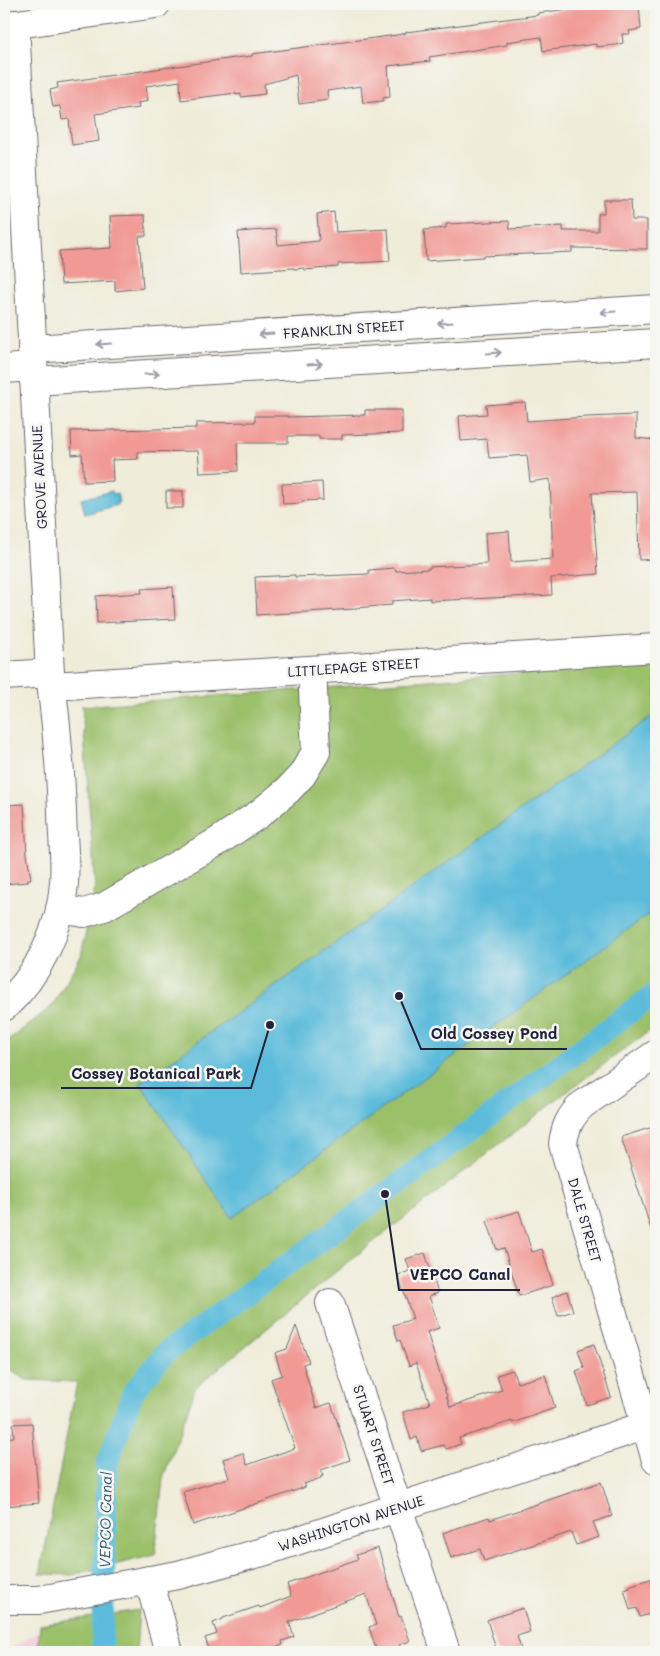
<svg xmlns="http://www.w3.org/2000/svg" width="660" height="1656" font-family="Mali,sans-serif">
	<rect width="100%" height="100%" fill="#f6f6f2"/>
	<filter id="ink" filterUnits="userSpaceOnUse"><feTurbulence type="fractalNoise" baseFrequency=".02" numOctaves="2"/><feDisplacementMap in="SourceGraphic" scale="10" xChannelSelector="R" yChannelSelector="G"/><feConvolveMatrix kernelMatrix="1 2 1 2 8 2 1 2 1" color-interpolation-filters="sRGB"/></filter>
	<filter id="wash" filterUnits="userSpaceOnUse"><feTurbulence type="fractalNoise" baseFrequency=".0096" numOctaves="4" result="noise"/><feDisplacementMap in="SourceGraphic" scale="20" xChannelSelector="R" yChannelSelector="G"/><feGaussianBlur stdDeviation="1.12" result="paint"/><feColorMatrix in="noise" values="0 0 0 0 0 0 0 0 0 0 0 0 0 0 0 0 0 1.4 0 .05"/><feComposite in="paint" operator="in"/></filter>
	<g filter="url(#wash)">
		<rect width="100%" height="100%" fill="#efecd9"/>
		<path fill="#f3cfdf" d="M39,1631L38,1652H6Z"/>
		<g fill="#9bc06a" stroke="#5e7152">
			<path d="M656,663V1026L561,1096L349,1261L196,1387L163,1478L155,1555L72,1575L40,1574L77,1382L26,1380L4,1365V1044L52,1006L81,956L95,888L82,706Z"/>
			<path d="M139,1610L136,1652H38L40,1625Z"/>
		</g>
		<g fill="#5cbbda" stroke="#3f6e8a">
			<path d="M112,491L113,494L117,493L119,502H117V505L85,514L81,499Z"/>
			<path d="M656,713V909L232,1218L140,1083Z"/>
		</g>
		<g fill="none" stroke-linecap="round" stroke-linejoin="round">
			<path stroke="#5cbbda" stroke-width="22" d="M102,1652L107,1464L133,1392L166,1352L385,1194L656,993"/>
		</g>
		<g id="blocks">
			<g fill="#f19a95">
				<path d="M605,4H639L641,29L629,31L630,34H622L623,43L616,45L596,47V44L543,51L541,37L507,42V45L429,57L430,61L388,66L390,97L383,98V101L363,103L361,86L327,91L328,100L299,104L296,75L264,84L265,94L241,97V94L236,95V93L181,100L180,81L146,86L148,101L138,103L139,108L95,114L99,141L72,145L69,119L62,120L60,106L53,107L50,90L58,88L57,83L227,59L252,56V54L397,35L406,33V32L498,20L538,15V13Z"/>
				<path d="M604,200H631L632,220H647V249L572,248V252L483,256V257L426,261L424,230L446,228V224L509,221L510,229L563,226V231H598V214L604,213Z"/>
				<path d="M334,212L336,232L388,229L390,261L338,264V267L305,270L304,268L294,269V268L241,272L238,232L276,229L278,245L319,241L317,214Z"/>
				<path d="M145,215L146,236H139L143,288L115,291V281L61,284L59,251L112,248L110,216Z"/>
				<path d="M525,402L527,421L587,417L636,415V438L656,440V559L639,560L637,492L592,493L598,574L551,578L552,595L430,601V598L392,601V605L355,608V609L257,615L255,577L295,575V577L369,574V570L395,568L396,571L429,569V567L487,564L485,533L509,531L511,562L553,559L550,479L530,482L527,455L489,458L487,439L461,441L459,416L487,414L486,405Z"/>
				<path d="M365,410H402V433L342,435V439H319V436H288V443H237L238,471L200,473L198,451L138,452V459L112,460L113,481L84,482L82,454L72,455L71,431L196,428V423L255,422V416H288V417L365,415Z"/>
				<path d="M322,482L323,500L302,501V503L283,504L282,484Z"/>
				<rect x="166" y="491" width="17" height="17"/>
				<path d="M173,587L175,619L97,623L96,596L142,593L141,589Z"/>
				<path d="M24,804L27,854L31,879H28V882L4,884V805Z"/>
				<path d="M656,1126V1235H653L621,1137Z"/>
				<path d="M519,1211L532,1252L542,1249L553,1285L519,1296L504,1248L497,1250L487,1221Z"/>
				<path d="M425,1253L438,1293L429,1296L439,1328L427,1332L450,1407L502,1390L497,1375L513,1370L517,1383L545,1375L555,1408L512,1423V1421L459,1438L461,1444L446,1449L444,1445L421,1451L417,1437L411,1440L403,1412L430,1404L416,1363L409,1366L400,1340L398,1341L393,1325L413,1319L398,1275L410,1271L406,1259Z"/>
				<path d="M567,1291L573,1311L558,1316L552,1297Z"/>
				<path d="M296,1326L309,1362L303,1364L316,1408L331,1403L350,1460L321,1470L323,1476H321V1478L304,1484L306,1487L193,1525L183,1492L229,1478L223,1459L243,1453L247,1465L295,1448L271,1379L282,1375L275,1353L287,1349Z"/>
				<path d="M594,1344L611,1397L587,1405L576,1371L584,1368L578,1350Z"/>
				<path d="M32,1423L39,1503L4,1506V1438L14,1437L13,1424Z"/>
				<path d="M601,1482L612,1516L593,1522L599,1537L576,1545L571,1532L484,1561L480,1549L451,1558L443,1533L489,1517L490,1520Z"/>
				<path d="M378,1548L399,1617L401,1616L410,1641L399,1645L402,1652H377L369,1627L376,1625L366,1594L289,1622L294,1637L282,1641L283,1645L261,1652H210L205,1638L217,1634L213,1623L223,1619V1618L259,1606L260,1608L291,1596L287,1584L358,1559L356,1555Z"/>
				<path d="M656,1577V1612L640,1617L637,1608L630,1610L624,1589L630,1587L629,1586Z"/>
				<path d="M523,1608L530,1632L517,1636L522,1652H497L487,1620Z"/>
			</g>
		</g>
	</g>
	<g filter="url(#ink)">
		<use href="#blocks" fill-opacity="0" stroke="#6a6972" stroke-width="1"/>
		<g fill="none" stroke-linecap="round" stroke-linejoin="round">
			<g stroke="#6a6972" stroke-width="30">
				<g id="minor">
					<path d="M4,26L156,4"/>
					<path d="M32,349L656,309"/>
					<path d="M4,369L33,367"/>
					<path d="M34,381L656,343"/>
					<path d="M4,676L50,673"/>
					<path d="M52,686L656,648"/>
					<path d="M60,909L84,913L104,907L217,842L259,814L288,790L302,775L316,752L312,670"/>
					<path d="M4,1007C38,976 61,929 64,883C66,859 62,834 62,810C60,764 56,719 50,673L15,24"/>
					<path d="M656,1054L582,1105C570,1117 565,1127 563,1144L656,1460"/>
					<path d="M330,1303L446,1652"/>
					<path d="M149,1580L169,1652"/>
					<path d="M4,1600H39L178,1575L266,1551L656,1422"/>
				</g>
			</g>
			<use href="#minor" stroke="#fff" stroke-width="28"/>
		</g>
		<defs><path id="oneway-shaft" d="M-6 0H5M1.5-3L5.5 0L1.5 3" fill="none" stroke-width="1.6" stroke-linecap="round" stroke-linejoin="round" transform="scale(1.25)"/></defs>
		<g stroke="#9c9ca7">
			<use href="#oneway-shaft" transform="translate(608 312) rotate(176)"/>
			<use href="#oneway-shaft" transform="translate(445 323) rotate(176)"/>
			<use href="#oneway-shaft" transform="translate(266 334) rotate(176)"/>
			<use href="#oneway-shaft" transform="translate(104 344) rotate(176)"/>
			<use href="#oneway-shaft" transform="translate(494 353) rotate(-4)"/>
			<use href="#oneway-shaft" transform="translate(315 364) rotate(-4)"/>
			<use href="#oneway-shaft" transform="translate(152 374) rotate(-4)"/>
		</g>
	</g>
	<g text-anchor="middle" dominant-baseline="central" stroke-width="5" stroke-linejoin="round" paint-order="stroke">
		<g font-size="14" fill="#22223b" stroke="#f6f6f2">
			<text transform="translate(344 329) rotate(-4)">FRANKLIN STREET</text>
			<text transform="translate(39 477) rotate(-93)">GROVE AVENUE</text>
			<text transform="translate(354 667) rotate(-4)">LITTLEPAGE STREET</text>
			<text transform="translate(585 1220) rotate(74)">DALE STREET</text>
			<text transform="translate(374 1435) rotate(72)">STUART STREET</text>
			<text transform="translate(351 1523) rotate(-18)">WASHINGTON AVENUE</text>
		</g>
		<g font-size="15" font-style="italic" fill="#365873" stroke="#f6f6f2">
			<text transform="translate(105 1520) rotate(-89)">VEPCO Canal</text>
		</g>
	</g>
	<path fill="none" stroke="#22223b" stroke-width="2" d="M399 996L421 1049H567M270 1025L251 1088H61M385 1194L399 1290H520"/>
	<g fill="#22223b" stroke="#f6f6f2" stroke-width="2">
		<circle cx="399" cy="996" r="5"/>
		<circle cx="270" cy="1025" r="5"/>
		<circle cx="385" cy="1194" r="5"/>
	</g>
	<g font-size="15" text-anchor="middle" font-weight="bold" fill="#22223b" stroke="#f6f6f2" stroke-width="5" stroke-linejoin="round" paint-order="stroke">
		<text x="494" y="1039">Old Cossey Pond</text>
		<text x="156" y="1079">Cossey Botanical Park</text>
		<text x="460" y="1280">VEPCO Canal</text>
	</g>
	<rect width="660" height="1656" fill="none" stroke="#f6f6f2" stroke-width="20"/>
</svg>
